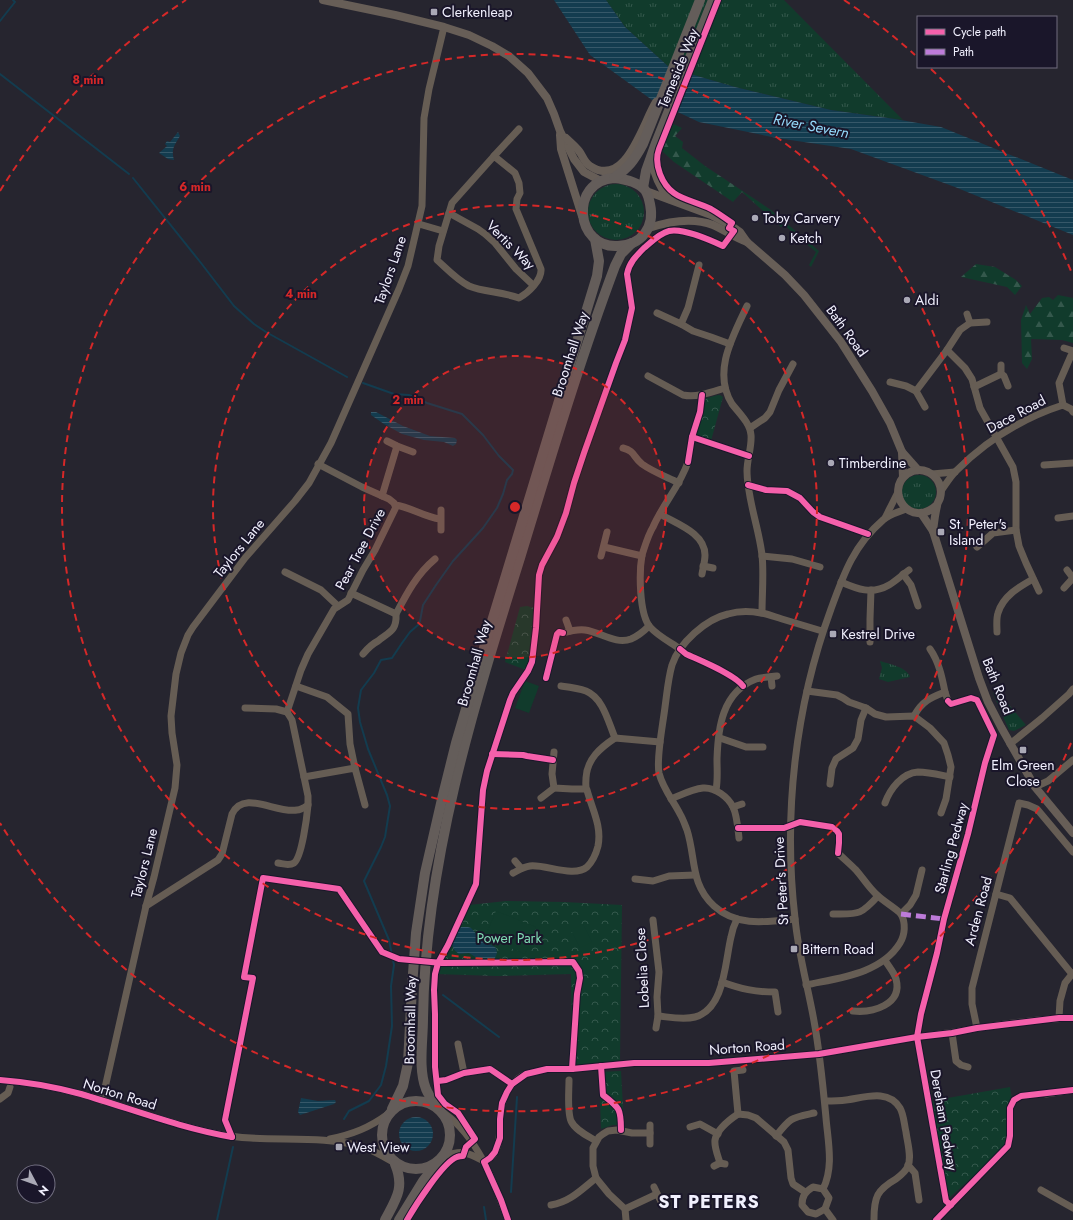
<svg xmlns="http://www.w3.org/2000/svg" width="1073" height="1220" font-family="Jost,sans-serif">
	<defs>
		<pattern id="grass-tufts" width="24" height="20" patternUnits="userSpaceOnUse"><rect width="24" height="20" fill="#113b2c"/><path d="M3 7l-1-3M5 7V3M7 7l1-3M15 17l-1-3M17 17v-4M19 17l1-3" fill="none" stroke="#34584c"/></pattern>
		<pattern id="forest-firs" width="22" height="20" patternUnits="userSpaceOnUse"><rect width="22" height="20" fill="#113b2c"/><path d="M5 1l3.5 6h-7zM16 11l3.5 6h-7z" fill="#34584c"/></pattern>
		<pattern id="park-crowns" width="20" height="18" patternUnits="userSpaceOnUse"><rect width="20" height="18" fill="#113b2c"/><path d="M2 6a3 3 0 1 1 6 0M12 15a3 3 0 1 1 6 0" fill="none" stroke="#34584c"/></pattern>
		<pattern id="water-rules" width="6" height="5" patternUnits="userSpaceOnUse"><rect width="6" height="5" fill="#133c4f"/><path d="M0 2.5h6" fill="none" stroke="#365869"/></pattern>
	</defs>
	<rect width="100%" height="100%" fill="#26252f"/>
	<g fill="url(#grass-tufts)">
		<path d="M606,0H784L903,120L831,110L735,87L670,68L625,27Z"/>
		<circle cx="616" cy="212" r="28"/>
		<circle cx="919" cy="492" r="17"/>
		<path d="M880,661C889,664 907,667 910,677L888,682L879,679L882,668Z"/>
		<path d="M998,692L1026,725L1014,731L1009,730L1005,721L993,693Z"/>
	</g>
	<g fill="url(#forest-firs)">
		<path d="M669,122L682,128L675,136L683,142L682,148L705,166L771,210L819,251L811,267L809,265L816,252L784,225L781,227L742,192L733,202L674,162L662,151L663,142Z"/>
		<path d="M976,264L995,267L1016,280L1022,286L1015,295L1007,287L961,277Z"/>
		<path d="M1058,295L1073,298V343L1062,340L1031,339L1032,359L1027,369L1022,363L1021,320L1026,305L1030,314L1042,298L1049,297L1053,300Z"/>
	</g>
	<g fill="url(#park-crowns)">
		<path d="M718,395H720L723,397L711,441L695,434L701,414L703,399Z"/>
		<path d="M527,606L534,608L531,657L526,670L505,662L520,607Z"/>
		<path d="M506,901L564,902L622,905L620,1062L571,1066L572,1053L571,974L497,976L435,974L469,905Z"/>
		<path d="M621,1071L624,1125H613L601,1129L599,1072Z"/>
		<path d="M1010,1087L1012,1100L1009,1105L1008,1133L1006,1145L1003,1149L948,1199L925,1102Z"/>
	</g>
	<g fill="#113b2c">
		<path d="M525,681L539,686L529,713L515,708Z"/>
		<path d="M496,911L536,927L525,954L485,937Z"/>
		<path d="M583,924L592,942L580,948L571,930Z"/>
	</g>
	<g fill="url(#water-rules)">
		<path d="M554,0H606L625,27L670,68L735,87L831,110L895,119L941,127L1073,180V235L955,187L851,149L777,138L699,122L652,100L590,55Z"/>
		<path d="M178,132L180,136C174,146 171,149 174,160L168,159L159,153L167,146L165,144L167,141L170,142Z"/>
		<path d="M371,412H376L403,426L430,436L455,438L457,440L456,444L453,446L444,442L424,440L402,434L384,424L371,415Z"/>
		<path d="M461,927H468L471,928L480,938L496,948L497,953L495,958H477L469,953L459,954C447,945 453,936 461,927Z"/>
		<path d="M301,1098L318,1101L335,1100L336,1102L334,1104L300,1115L298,1112Z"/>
		<circle cx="416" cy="1134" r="17"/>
	</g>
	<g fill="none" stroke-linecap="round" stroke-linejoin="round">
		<g stroke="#133c4f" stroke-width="2">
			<path d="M0,21L15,2L13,0"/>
			<path d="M0,74L129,174"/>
			<path d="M133,178L201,263L234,306L254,324L266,332L347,377"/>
			<path d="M443,995L499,1037"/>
			<path d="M344,1119L349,1111L369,1101L381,1085L386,1066L392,1026L391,986L394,965L389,940L364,881L381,847L385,837L390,806L387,795L368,749L360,722L358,708L361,690L374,673L381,660L392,658L402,643L410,632L418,625L420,621L423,605L436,585L453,561L483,528L497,508L503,494L507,480L512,474L513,470L499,456L483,435L462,414L427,403L409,395L394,394L363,383"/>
			<path d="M511,1192L517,1097"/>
			<path d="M484,1207L486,1220"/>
			<path d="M217,1220L233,1147"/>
		</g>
		<g stroke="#665d54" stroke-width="7">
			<path d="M494,156L515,173L519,183L520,193L517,199L516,209L541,269C542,280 528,293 519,298C504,292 483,292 469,286C457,280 447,269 437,260L439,246L452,203Z"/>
			<path d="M494,156L519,129"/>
			<path d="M449,213L478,229L485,234L495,243L516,269L533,285"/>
			<path d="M419,224L443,231"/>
			<path d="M747,306C733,336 712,372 732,404C739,413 750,423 751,435C752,447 747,459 747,471C747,498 759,528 762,555C764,572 762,595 762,613"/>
			<path d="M657,313L681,324L693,331L711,337L730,344"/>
			<path d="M967,314L970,323"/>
			<path d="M681,324L688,308L699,265"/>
			<path d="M947,350L965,368L972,379L980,408L1013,467L1016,482V530L1019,546L1026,563L1039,591"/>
			<path d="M1001,365V374"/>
			<path d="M648,376L683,395C697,398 712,392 725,388"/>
			<path d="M890,382L906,386L916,391"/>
			<path d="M974,387L1001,374L1004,376L1008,386"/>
			<path d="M1063,405L1059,383L1073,351L1064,348"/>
			<path d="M925,407L916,391L947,350L960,330L970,323L987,322"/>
			<path d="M750,428L765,418L770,412L779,390L793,364"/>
			<path d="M387,441L397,446L413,452"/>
			<path d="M623,448C635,451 633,457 642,464C653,472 667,477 679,483"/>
			<path d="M1044,465L1073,463"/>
			<path d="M932,474L955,472"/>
			<path d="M941,491C946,484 950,477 956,471C986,441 1023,418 1063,405L1071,409L1073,412"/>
			<path d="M382,496L397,446"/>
			<path d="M395,505C411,507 424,517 440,519"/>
			<path d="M441,510V530"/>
			<path d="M660,514C677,524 705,533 705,555C705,561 703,568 702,574"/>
			<path d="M885,518L898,492"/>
			<path d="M1058,518L1073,516"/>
			<path d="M604,547L642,556"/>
			<path d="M977,547L993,533L1016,530"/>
			<path d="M601,556L607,532"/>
			<path d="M762,556L792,559L820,567"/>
			<path d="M703,566L713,568"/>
			<path d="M1067,570L1073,578"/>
			<path d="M285,572L321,590L338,606"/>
			<path d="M903,574L911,585L918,606"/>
			<path d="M841,582C857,589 872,595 889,585C896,581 902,575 909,570"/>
			<path d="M1064,588L1073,578"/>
			<path d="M351,593L396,614C407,593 417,574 435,559"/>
			<path d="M566,620L570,631"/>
			<path d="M997,632C997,626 996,619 998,613C1003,596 1019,587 1033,579"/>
			<path d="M563,633C570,631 578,629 585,630C600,632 616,645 631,639C638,636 644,631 649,626"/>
			<path d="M870,642V619L871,590"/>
			<path d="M680,649C670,642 658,636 650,627C639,614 639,572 642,555C645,546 648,535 653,527C663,504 680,486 688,462"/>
			<path d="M363,654C368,648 372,644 378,641C389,632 397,631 396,614"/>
			<path d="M771,677L772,686"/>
			<path d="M296,686L327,697L348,714L350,744L355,768"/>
			<path d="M561,686C569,687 578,688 586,691C603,698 608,721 615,738"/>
			<path d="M807,691L837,695L843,698L849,702L866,708L875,714L886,717L914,716L930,728L944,743L948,755L951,767L946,799L941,813"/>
			<path d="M945,692L948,701"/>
			<path d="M245,708L276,709L287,712"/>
			<path d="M287,712L301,670L308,654L334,609L348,600L363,570L375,550L396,507L394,503L389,499L362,487L318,464"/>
			<path d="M914,716C922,701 930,698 945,692C942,677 939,662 930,649"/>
			<path d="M720,738L746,747H763"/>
			<path d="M1010,744L1042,718L1069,694L1073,689"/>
			<path d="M554,752L552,774L554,788L572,789H586"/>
			<path d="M304,777L355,768L365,805"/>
			<path d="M830,784L832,768L836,759L853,748L858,739L861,720L866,708"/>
			<path d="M1035,787L1048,781L1073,760"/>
			<path d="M716,790C718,780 717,770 717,759C718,728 722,692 756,679C762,677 771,677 777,676"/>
			<path d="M541,798L554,788"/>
			<path d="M671,799C681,795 692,789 703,788C715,787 728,797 733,807C737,815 738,829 739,838"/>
			<path d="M885,803C890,789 902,773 918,772C929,772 940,775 950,777"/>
			<path d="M733,807L742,804"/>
			<path d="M515,861L521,868"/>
			<path d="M278,863C284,864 289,866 294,863C302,857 307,816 308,805"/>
			<path d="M513,873C519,870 523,867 530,866C545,864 574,878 587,867C592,862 596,854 598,846C602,826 592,809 587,790C585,787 586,782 586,778C587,759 600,748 615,738L660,742"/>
			<path d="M635,879L653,881L669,876L695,875"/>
			<path d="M996,894L1010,898L1072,974"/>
			<path d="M146,906L218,860L222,854L232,814C244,789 276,814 297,810C301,810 305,807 308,805V796L292,720L287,712"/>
			<path d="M833,914C858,914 860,916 878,896"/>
			<path d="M901,914L910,905L916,895L922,870"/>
			<path d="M795,919C766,922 737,927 714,906C690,884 696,858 687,830C685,825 683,819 680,814C673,800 663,789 659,773C656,758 663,724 665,707C667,693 668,679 672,665C679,643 706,619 728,614C738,611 751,611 761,613C768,614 775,617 782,619C795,623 809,627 822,631"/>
			<path d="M653,920L659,972L657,997L658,1016C669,1017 683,1020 695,1017C725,1009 725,961 731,937C732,931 734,925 737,919"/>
			<path d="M722,982C741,989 755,992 775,992L778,1012"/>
			<path d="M806,985C838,978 881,974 900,943C905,935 906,923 901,914C897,909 883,901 877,895C869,888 863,878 856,870C850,864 844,859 838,853"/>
			<path d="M853,1011C872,1013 903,1005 896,979C894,972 888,966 885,960"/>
			<path d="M1059,1018L1060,1001L1065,983L1073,973"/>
			<path d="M656,1028L658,1016"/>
			<path d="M977,1028L972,1004V988L1019,803L1028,805L1037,809L1073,852"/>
			<path d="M952,1033L956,1061L961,1065L968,1067"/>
			<path d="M917,1037C969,1031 1020,1019 1073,1018"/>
			<path d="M458,1044L464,1073"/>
			<path d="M0,1080C27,1082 54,1087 81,1094C127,1107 171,1125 218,1134C266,1144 316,1133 363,1147C374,1150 383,1157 393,1162"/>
			<path d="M446,1080L464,1073L490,1069L512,1084"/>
			<path d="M569,1080C569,1091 567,1111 571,1121C575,1130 588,1136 596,1141"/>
			<path d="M1046,1094L1073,1090"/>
			<path d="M0,1099L8,1093L10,1087"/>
			<path d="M102,1101L146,906L154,877L175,788L177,765L172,733L171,716L176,674L181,653L188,635L193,627L245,558L295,501L309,483L331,443L399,289L408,266L422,206L424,118L429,89L444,27"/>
			<path d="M825,1101C832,1101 839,1101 846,1100C863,1098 888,1088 900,1108C904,1115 904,1124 906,1132C907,1141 912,1157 908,1166C906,1171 900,1176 896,1179C877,1190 874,1197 874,1219"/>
			<path d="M444,1113C478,1137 494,1182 508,1220"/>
			<path d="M738,1114L734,1071L743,1070"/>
			<path d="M690,1127L700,1124L718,1134"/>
			<path d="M776,1136C791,1117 791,1118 814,1113"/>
			<path d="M330,1139C353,1134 369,1128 388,1114"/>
			<path d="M650,1144V1125"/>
			<path d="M444,1156C462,1150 466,1152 482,1160"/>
			<path d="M484,1162C488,1160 493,1157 495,1152C501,1142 499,1131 500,1119C501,1101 508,1082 526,1074C533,1072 540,1071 547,1069"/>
			<path d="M720,1163C718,1156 714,1147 715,1140C717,1129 729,1120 738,1114L748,1115L756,1118L784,1142L788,1150L791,1178L793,1184L805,1192"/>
			<path d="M908,1165L915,1173L919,1200"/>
			<path d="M714,1166L720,1163L725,1164"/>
			<path d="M654,1187L663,1206"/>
			<path d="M813,1187L823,1189L829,1198L825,1209L816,1214L808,1212L802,1205C802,1196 805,1192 813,1187Z"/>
			<path d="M823,1189C834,1167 828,1142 826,1118C823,1086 820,1053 814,1021C808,987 798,953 795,918C783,815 795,707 831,609C844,573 854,545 883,520C889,514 899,512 906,509"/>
			<path d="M1041,1190L1073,1208"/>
			<path d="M551,1205C570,1202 581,1190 596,1178"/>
			<path d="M625,1209L657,1194"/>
			<path d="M825,1209L833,1220"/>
			<path d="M626,1220L625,1209L609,1194L596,1178L593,1166V1148L599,1137L603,1134L608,1131L617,1130L632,1133H650"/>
		</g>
		<g stroke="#675e57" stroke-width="8">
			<path d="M323,0L395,15L444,27L469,35L492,46L509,56L528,73L547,98L554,114L560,131L574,159L584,172L601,181"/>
			<path d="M560,135L561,149L582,216"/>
			<path d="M566,138C570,142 575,146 579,151C583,156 584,162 590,166C626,190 643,122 656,102"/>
			<path d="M651,158C654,174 659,187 669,199"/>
			<path d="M646,191L711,215L730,225L740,232L747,242L785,275L804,295L841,342L872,391L890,423L902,452L918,470"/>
			<path d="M649,228C670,221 692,217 713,225C725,230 735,238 747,242"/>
			<path d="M902,452L903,477"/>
			<path d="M921,513L933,531L979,678L988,702L1001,727L1035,787L1073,833"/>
			<path d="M933,531C934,523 935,514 937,506C937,503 939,501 940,498C943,487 938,477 928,472C921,469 913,470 907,474C884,491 910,530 937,505"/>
		</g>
		<g stroke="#645d5a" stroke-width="10">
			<path d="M614,178C624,179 638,182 645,190C648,194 649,199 650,204C655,227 642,245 618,246C575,249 569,181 614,178Z"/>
			<path d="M614,178C629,167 634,161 643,144L700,0"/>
			<path d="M643,188L646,171L656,143L713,0"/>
			<circle cx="416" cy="1135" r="34"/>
			<path d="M437,1107C433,1101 429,1096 426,1089C418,1069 423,1041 423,1019C425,861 473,708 520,558C550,460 579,362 615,266L621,254L632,243"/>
			<path d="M392,1109L403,1086L408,1063L412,987L416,933L425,873L442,799L456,743L489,631L597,276L599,261L595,239"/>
			<path d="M385,1220C396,1199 405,1188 395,1164"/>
			<path d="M399,1220L423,1181L437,1163"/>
		</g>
		<path stroke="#bd7bd9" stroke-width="5" stroke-dasharray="10 5" stroke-linecap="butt" d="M901,914L944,919"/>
		<g stroke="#1a162a" stroke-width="8">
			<g id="cycleway">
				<path d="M692,437L749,456"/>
				<path d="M688,462L692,437L700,412L702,395"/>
				<path d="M748,485L766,490L787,491L800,498L813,512L820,517L868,534"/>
				<path d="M680,649L686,654C701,661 734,674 743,686"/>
				<path d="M546,678L557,634L559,632L563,633"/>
				<path d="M948,701L951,704L971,698L977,700L994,735L985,763L968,834L944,919L937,953L921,1014L917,1037L946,1201L951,1205"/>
				<path d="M492,754L523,755L527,756L553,760"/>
				<path d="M738,828H784L800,822L832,827L837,831L839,834V843L838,853"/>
				<path d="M601,1066L603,1095C620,1108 621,1109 621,1130"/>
				<path d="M0,1080C28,1082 55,1087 81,1094C132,1109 180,1128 232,1137"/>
				<path d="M438,1081L446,1080L464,1073L490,1069L512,1084"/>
				<path d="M232,1137L225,1120L253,978L244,977L263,878L339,889L382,952L399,959L442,963L573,962L579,971L580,978L577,994L572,1069"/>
				<path d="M407,1220C415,1206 443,1162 457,1157C459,1156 461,1156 463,1156L466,1147L475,1139L458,1113L445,1104L438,1095L435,1067V1014L434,990L435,974L438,963L448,945L476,884L483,790L487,771L510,700L513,693L528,671L532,662L536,628L539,575L542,565L557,537L566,513L574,483L584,453L616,363L625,340L632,308L627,274C629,263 636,256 644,248C651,242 660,233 669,231C684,228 710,240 723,246L734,231L729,228L732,223C725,218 718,213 711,209C689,198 670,200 660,174C657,166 656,157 659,149L718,0"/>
				<path d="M508,1220L501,1200L484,1162L490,1158L495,1152L500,1138V1119L502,1103L507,1092L512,1084L526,1074L547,1069H572L634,1063H709L819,1054L917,1037L952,1033L977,1028L1059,1018H1073"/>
				<path d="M936,1220L1008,1146L1010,1136V1108L1014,1100L1021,1096L1073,1090"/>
			</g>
		</g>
		<use href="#cycleway" stroke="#f560ab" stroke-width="6"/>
	</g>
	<circle cx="515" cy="507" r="151" fill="#d62828" fill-opacity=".12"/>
	<g fill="none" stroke="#d62828" stroke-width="2" stroke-dasharray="7 5">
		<circle cx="515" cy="507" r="151"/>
		<circle cx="515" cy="507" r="302"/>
		<circle cx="515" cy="507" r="453"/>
		<path d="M1071 743A604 604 0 0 1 0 823M0 191A604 604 0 0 1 186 0M844 0A604 604 0 0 1 915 55M931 69A604 604 0 0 1 1071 271"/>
	</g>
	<g fill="#aaa9b6" stroke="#1a162a" stroke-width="1.5">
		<rect x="430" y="8" width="8" height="8" rx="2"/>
		<circle cx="755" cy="218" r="4"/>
		<circle cx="782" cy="238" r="4"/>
		<circle cx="907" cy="300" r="4"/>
		<circle cx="831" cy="463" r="4"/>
		<rect x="937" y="528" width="8" height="8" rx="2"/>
		<rect x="829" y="630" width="8" height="8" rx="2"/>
		<rect x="1019" y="746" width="8" height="8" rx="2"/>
		<rect x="790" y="945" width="8" height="8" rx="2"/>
		<rect x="335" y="1143" width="8" height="8" rx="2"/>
	</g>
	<g text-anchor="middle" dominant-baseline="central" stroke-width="4" stroke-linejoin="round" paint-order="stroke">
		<g font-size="14" fill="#f1f0fe" stroke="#1a162a" text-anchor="start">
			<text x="442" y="12">Clerkenleap</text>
			<text x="763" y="218">Toby Carvery</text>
			<text x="790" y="238">Ketch</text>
			<text x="915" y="300">Aldi</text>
			<text x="839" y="463">Timberdine</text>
			<text x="949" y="524">St. Peter's<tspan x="949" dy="16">Island</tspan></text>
			<text x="841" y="634">Kestrel Drive</text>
			<text x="1023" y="765" text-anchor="middle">Elm Green<tspan x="1023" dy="16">Close</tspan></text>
			<text x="802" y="949">Bittern Road</text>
			<text x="347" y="1147">West View</text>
		</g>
		<g font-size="14" fill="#f1f0fe" stroke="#1a162a">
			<text transform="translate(678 68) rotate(-68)">Temeside Way</text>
			<text transform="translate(511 245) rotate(45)">Vertis Way</text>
			<text transform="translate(390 270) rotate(-71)">Taylors Lane</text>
			<text transform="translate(847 331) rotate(54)">Bath Road</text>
			<text transform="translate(570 354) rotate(-72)">Broomhall Way</text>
			<text transform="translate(1016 414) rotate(-28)">Dace Road</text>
			<text transform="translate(239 548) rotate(-51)">Taylors Lane</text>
			<text transform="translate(360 549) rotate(-62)">Pear Tree Drive</text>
			<text transform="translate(474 663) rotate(-74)">Broomhall Way</text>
			<text transform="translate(998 686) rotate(68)">Bath Road</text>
			<text transform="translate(951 848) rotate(-75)">Starling Pedway</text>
			<text transform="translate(144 863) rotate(-76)">Taylors Lane</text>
			<text transform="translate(781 881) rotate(-93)">St Peter's Drive</text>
			<text transform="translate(978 911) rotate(-75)">Arden Road</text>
			<text transform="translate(642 968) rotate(-93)">Lobelia Close</text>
			<text transform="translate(410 1020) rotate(-89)">Broomhall Way</text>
			<text transform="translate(747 1047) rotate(-4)">Norton Road</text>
			<text transform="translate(120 1094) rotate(17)">Norton Road</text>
			<text transform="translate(944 1120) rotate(80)">Dereham Pedway</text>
		</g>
		<g font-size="14" fill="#81dbb4" stroke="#1a162a">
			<text x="509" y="938">Power Park</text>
		</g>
		<g font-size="15" font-style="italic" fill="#93d7f9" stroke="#1a162a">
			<text transform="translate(811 126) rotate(11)">River Severn</text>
		</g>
		<g font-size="18" font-weight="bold" letter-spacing="1" fill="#f1f0fe" stroke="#1a162a">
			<text x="709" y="1202">ST PETERS</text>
		</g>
	</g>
	<circle cx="515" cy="507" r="6" fill="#d62828" stroke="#1a162a" stroke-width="2"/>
	<g font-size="12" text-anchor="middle" font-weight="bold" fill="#d62828" stroke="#1a162a" stroke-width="4" stroke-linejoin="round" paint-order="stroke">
		<text x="88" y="84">8 min</text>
		<text x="195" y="191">6 min</text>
		<text x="301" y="298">4 min</text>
		<text x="408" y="404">2 min</text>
	</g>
	<rect x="917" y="16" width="140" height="52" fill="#1a162a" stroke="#706d7f"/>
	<rect x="925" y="29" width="20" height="6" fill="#f560ab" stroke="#706d7f"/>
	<text x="953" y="36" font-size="12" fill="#f1f0fe">Cycle path</text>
	<rect x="925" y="49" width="20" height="6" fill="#bd7bd9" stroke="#706d7f"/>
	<text x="953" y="56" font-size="12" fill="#f1f0fe">Path</text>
	<g transform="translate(36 1184) rotate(131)"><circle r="19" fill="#1a162a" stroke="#706d7f"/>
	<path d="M0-3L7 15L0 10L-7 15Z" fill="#aaa9b6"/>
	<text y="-6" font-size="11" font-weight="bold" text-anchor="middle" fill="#f1f0fe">N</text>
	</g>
</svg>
